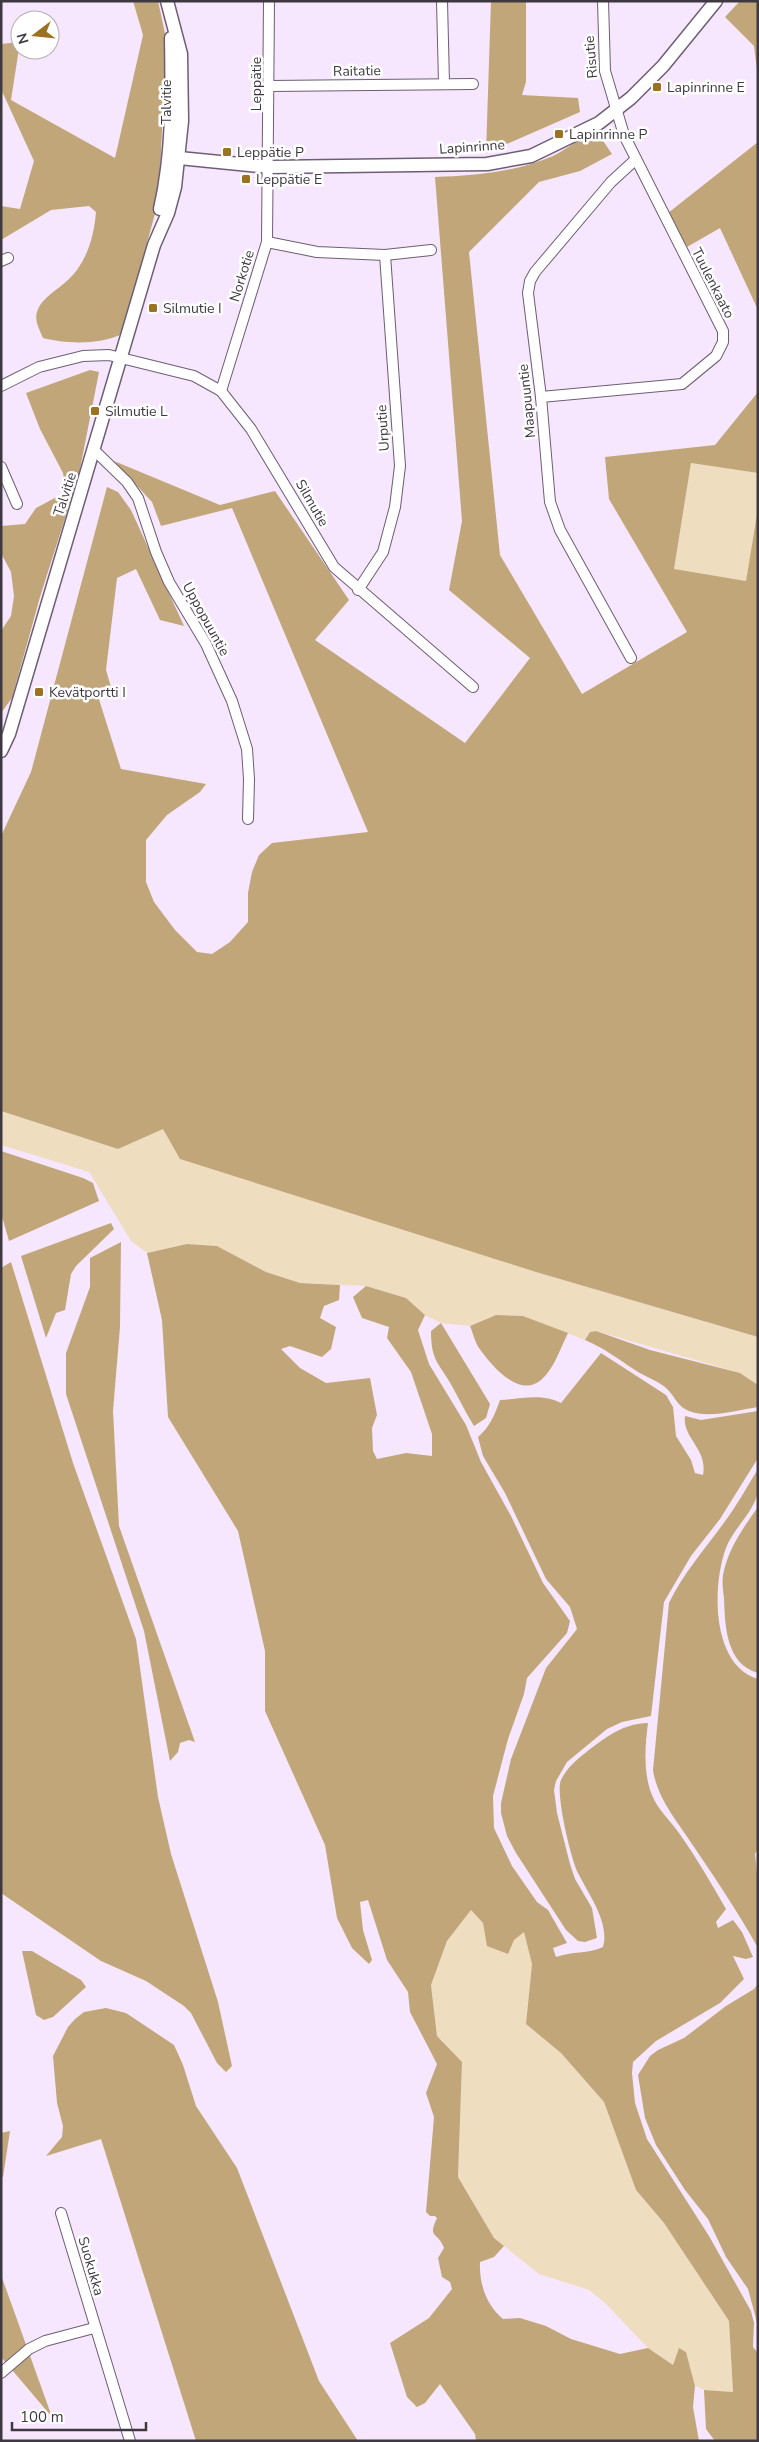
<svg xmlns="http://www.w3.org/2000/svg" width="759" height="2442" font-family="'Nunito Sans',sans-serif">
	<rect width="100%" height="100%" fill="#f7e7fe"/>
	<g fill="#efddc0">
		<path d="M691,463L758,473V508L746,581L674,570Z"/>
		<path d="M1,1111L118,1149L163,1128L536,1272L758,1337V1385L740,1373L596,1331L590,1332L585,1340L523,1316L496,1315L470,1326L441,1323L425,1315L406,1298L366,1286L300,1283L266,1272L217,1246L187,1244L147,1253L131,1241L89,1172L1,1145Z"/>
		<path d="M471,1910L483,1923L514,1940L524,1931L532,1964L526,2024L561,2053L604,2102L636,2190L664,2223L729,2321L733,2392L704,2390L695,2386L686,2352L679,2349L673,2365L648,2348L604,2302L589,2290L539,2274L494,2238L458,2177L462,2062L437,2036L431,1985L447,1941Z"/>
	</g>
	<g fill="#c1a679">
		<path d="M133,1H158L166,38L159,199L122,334C100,345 66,344 43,338C40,330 34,321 37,312C41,298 59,289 69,279C87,262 94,236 96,212L89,206L51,210L1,240V206L20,209L34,161L1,89V44L20,42L11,100L115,158L143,35Z"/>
		<path d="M491,1H526V82L522,95L578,98L580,112L486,153Z"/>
		<path d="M740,1H758V78L754,46L725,17Z"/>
		<path d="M595,129L612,154L580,171L539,182L469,252L500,555L582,694L687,632L609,499L605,457L715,445L758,392V473L691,463L674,569L746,581L758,508V1337L536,1272L180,1159L163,1129L118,1149L1,1111V836L31,772L107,487L118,492L131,510L184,626L160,620L136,569L117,578L106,670L111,687L97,693L121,769L206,784L200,792L167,815L146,840V882L154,902L175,930L197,952L212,954L230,942L248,922V893L252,872L259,855L272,843L368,832L232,508L161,526L152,502L114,461L220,505L275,491L349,600L315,640L465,743L530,658L449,590L462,521L435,177C474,176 516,172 553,156C567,149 581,138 595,129Z"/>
		<path d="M758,142V310L720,228L687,247L668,213Z"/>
		<path d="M90,370L99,372L79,474L40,597L12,698L1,713V631L11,616L14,596L11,572L1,553V526L25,524L36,508L66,492L63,473L40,429L26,393Z"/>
		<path d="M1,1151L83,1178L93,1183L99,1201L9,1241L1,1213Z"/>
		<path d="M111,1223L114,1229L76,1266L71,1274L65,1310L56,1313L46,1338L21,1256Z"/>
		<path d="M121,1242L120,1327L113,1411L119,1526L195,1742L189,1740L180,1743L178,1752L170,1761L144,1631L66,1394V1353L90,1287V1258Z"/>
		<path d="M187,1244L217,1246L266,1272L300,1283L340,1285L339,1300L324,1306L320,1318L336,1327L331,1349L322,1357L290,1346L281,1349L300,1368L326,1383L370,1378L377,1415L372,1428L373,1451L377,1459L406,1453L432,1456V1434L411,1372L387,1338L389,1327L362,1318L353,1297L366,1286L406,1298L425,1315L418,1330L429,1364L466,1425L481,1462L511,1516L543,1583L570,1621L567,1633L527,1678L524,1694L508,1739L493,1796L494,1828L512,1866L537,1902L548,1910L567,1943L553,1948L556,1957C572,1951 588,1954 603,1947C610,1923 589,1895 578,1873C571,1860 555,1792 561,1780C567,1767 579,1758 590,1749C609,1735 623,1724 648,1723C645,1746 643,1773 652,1795C658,1810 670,1820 679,1833C696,1857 711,1883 726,1909L716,1922L718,1928L733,1920L742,1932L753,1957L746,1959L733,1956L744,1979L720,2003L656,2041L633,2062L632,2073L635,2103L647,2139L709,2236L751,2311L754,2323L753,2347L758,2353V2441H715L706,2429L704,2390L733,2392L729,2321L664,2223L636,2190L604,2102L561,2053L526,2024L532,1964L524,1932L514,1940L508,1954L487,1946L483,1923L471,1910L447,1941L431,1985L437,2036L462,2062L458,2177L494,2238L504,2246L494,2257L480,2262C479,2283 486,2305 503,2319L520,2318L546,2326L571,2339L620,2354L648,2348L673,2365L679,2348L686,2352L695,2386L693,2407L699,2441H476L475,2434L440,2384L425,2403L417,2407L407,2397L390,2343L429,2318L452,2289L450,2282L442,2277L438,2258L444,2248C438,2231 427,2239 437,2218L435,2216H430L426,2212L434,2117L426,2093L437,2064L410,2012L408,1992L387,1960L368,1900L360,1902L363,1930L372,1960L369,1964L352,1948L337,1918L325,1845L265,1711V1651L238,1531L168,1417L162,1320L147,1253Z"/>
		<path d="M11,1262L73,1463L136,1639L158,1797L171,1854L218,2002L232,2066L226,2072L217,2063L191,2013L184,2006L146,1981L101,1961L1,1893V1268Z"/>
		<path d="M496,1315L523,1316L568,1333C560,1349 554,1369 541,1380C519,1399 491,1365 479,1348C475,1342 473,1333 470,1326Z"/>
		<path d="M441,1323L490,1404L486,1418L474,1426C466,1413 460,1401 453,1388C440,1363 431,1363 431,1331Z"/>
		<path d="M596,1331L650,1350L740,1373L758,1385V1407C737,1410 709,1419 689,1411C677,1407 674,1394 665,1387C656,1380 644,1376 635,1370C618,1359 604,1348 585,1340L590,1332Z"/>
		<path d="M601,1353L666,1395L673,1407L676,1436L691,1460L695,1473L703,1475C708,1449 682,1438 685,1416L701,1420L758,1411V1458L720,1519L691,1556L664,1602L651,1716L622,1722L607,1729L567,1762L556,1781L554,1790L557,1813L570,1864L575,1879L592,1908L597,1938L585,1942L578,1941L566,1930L516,1853L507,1836L501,1813V1803L511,1759L546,1668L577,1629L570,1607L546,1579L505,1493L483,1456L478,1437C490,1427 495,1414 500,1400C520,1399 542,1393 561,1403Z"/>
		<path d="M758,1469C758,1477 759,1487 757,1495C752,1514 733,1529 726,1548C712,1585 711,1665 758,1679V1848L755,1854L758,1883V1948C738,1912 715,1878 692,1844C677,1821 657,1798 653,1770L669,1603C683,1574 704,1550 723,1524C736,1507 747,1487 758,1469Z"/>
		<path d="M758,1507V1673C726,1664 725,1626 724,1598C723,1591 722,1582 723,1575C728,1549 743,1528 758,1507Z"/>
		<path d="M22,1951H32L81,1980L86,1987L53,2017L44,2020L36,2015Z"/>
		<path d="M758,1984V2326L748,2289L726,2257L708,2219L685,2190L656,2145L645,2118L638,2075L650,2056L658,2050L684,2038L726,2006L754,1989Z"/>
		<path d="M106,2008L126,2013L174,2045L183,2065L196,2106L237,2168L319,2381L358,2441H196L101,2139L46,2156L62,2137L63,2126L57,2103L53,2056L68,2027L75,2019L84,2012Z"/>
		<path d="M10,2131L3,2177L1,2178V2133Z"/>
		<path d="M1,2275L52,2417L1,2357Z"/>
	</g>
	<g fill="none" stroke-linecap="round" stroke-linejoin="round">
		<g stroke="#6d5e73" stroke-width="12">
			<g id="minor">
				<path d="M442,1L444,83"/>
				<path d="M270,86L473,84"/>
				<path d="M267,242L317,252L385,255L431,250"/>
				<path d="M1,261L8,258"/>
				<path d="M1,386L39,367L83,356L109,355L194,376L221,391L251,429L334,567L473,687"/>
				<path d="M221,391L267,242L269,1"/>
				<path d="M541,397L682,384L716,356L723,342V331L624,135L605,71L603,1"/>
				<path d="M95,451L127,482L138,498L156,552L169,582L206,644L232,701L247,749L249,779L248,819"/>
				<path d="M1,467L17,504"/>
				<path d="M358,590L383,552L395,507L400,466L385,255"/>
				<path d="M631,658L560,530L550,502L541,397L528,293L530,281L535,272L611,182L635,160"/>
				<path d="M61,2213L130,2441"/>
				<path d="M1,2373L29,2349L45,2341L94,2328"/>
			</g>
		</g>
		<g stroke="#6d5e73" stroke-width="15">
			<g id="tertiary">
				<path d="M169,157L270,167L487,164L531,156L599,123L631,98L663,66L716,1"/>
				<path d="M160,209C173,153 172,96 171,38"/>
				<path d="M1,751L9,734L154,245L168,213L175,187L182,121L181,54L167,1"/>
			</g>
		</g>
		<use href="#minor" stroke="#fff" stroke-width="10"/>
		<use href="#tertiary" stroke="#fff" stroke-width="12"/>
	</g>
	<g fill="#9b7220" stroke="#fff" stroke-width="2">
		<rect x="652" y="82" width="10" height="10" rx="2.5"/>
		<rect x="554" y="129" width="10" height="10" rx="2.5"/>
		<rect x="222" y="147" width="10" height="10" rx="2.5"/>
		<rect x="241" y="174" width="10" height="10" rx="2.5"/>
		<rect x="148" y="303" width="10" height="10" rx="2.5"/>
		<rect x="90" y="406" width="10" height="10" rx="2.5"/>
		<rect x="34" y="687" width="10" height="10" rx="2.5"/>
	</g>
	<g text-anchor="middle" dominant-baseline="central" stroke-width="5" stroke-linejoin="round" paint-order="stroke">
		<g font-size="14" fill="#3e3841" stroke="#fff">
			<text transform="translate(591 57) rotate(-95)">Risutie</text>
			<text transform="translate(357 71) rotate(-1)">Raitatie</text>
			<text transform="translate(256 84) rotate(-90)">Leppätie</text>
			<text transform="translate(166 102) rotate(-90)">Talvitie</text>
			<text transform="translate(472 147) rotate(-4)">Lapinrinne</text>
			<text transform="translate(242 276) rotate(-73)">Norkotie</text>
			<text transform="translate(713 283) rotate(63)">Tuulenkaato</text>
			<text transform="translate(527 401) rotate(-96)">Maapuuntie</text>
			<text transform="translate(383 428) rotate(-94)">Urputie</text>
			<text transform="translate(65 494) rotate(-72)">Talvitie</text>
			<text transform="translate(312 503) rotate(60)">Silmutie</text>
			<text transform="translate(206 619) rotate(61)">Uppopuuntie</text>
			<text transform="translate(91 2266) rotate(74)">Suokukka</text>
		</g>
		<g font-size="14" fill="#3e3841" stroke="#fff" text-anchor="start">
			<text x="667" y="87">Lapinrinne E</text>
			<text x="569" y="134">Lapinrinne P</text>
			<text x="237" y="152">Leppätie P</text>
			<text x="256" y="179">Leppätie E</text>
			<text x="163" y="308">Silmutie I</text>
			<text x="105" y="411">Silmutie L</text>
			<text x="49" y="692">Kevätportti I</text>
		</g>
	</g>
	<rect width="759" height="2442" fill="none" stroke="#3e3841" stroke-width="5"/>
	<g transform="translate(35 35) rotate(254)"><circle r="24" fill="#ffffff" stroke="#b2afb3"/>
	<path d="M0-4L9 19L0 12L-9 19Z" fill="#9b7220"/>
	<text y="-8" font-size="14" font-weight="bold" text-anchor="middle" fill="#3e3841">N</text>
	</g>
	<path d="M12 2422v8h134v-8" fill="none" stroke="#3e3841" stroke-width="2.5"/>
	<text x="20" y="2422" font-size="15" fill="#3e3841" stroke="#ffffff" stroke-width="4" paint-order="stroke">100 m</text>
</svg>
